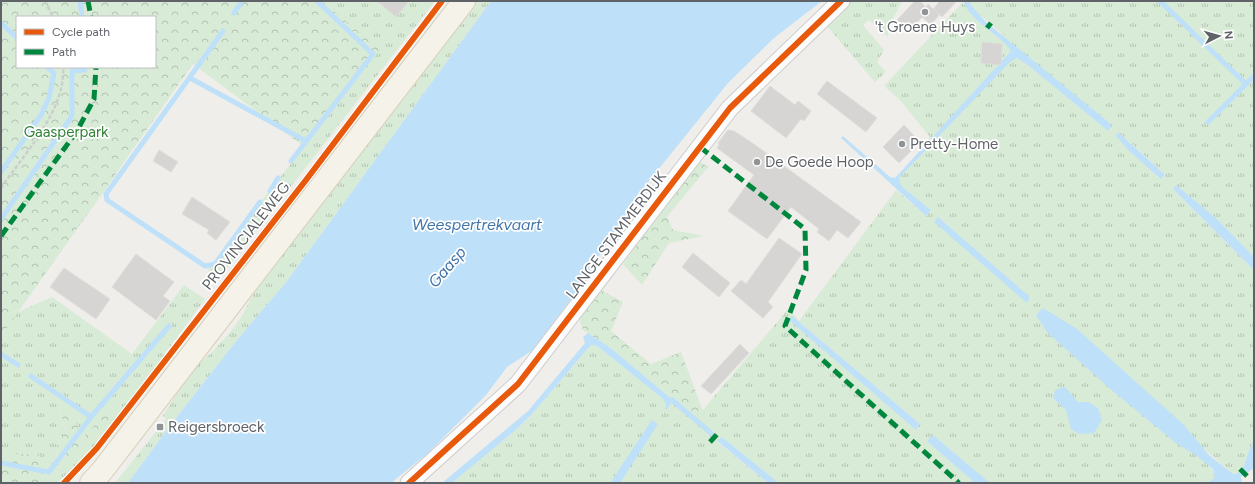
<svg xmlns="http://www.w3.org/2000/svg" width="1255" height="484" font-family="Figtree,sans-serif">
	<defs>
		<pattern id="grass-tufts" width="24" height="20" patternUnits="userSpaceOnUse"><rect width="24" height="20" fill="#d8ebd6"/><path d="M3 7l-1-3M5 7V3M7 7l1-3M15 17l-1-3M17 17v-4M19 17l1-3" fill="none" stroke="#b2c2b1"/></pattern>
		<pattern id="forest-crowns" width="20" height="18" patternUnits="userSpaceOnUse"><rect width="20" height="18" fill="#d8ebd6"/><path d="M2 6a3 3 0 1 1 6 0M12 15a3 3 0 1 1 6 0" fill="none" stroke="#b2c2b1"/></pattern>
	</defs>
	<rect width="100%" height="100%" fill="#efeeea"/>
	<g fill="url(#grass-tufts)" fill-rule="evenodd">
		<path d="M297,1L197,46L114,177L18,312L52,297L132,354L184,285L205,299L119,416L112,411L99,415L92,429L80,441L58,410L67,429L57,446L56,464L15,454L1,457V194L155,67V17Z"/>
		<path d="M322,1H435L219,279L208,270L379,50Z"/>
		<path d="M472,1H491L287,281L237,340L169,427L128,483H115L166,419L163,416L196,362L199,364C222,343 242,323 253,293Z"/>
		<path d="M850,1H902L889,27L888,37L869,20L863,25L884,50L877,62L886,72L875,82L826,25Z"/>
		<path d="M972,1H1254V257L1217,219L1176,185L1173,189L1254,270V443C1243,454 1249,473 1233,474L1201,446L1176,443C1190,451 1212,460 1215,477L1208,483H990L933,435L928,441L975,483H777L774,479L722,437L717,442L768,483H620L653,420L610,483H452L517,429L533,413L591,345L597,346L662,398L666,404L665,409L667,410L673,400L696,418L789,308L799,321L896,190L926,216L931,210L900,186L899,178L930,137L900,100L884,86L963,2L972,15L1008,39L972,8L970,4ZM1118,133L1132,144L1165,175L1161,179ZM938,217L1030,297L1027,302H1026ZM792,316L920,424L916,430L862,383Z"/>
		<path d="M80,450L90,452L57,483H45L56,470Z"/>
	</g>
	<g fill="url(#forest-crowns)" fill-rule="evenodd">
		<path d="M1,1H322L380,50L303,146L193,64L1,336ZM17,17H155V67H17Z"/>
		<path d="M699,161L708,167L667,217L673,230L704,236L669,243L642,285L623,264Z"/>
		<path d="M601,290L623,302L611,331L651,364L681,352L703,411L696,419L612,349L583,330L578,316Z"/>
		<path d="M58,409L75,415L80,441L92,429L99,415L112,411L119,416L90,452L80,450L56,470L45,483H1V457L15,454H35L56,464L57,446L67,429Z"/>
	</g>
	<g fill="#bfe0f9">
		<path d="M491,1H822L774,38L728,83L637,196L577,291L533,350L507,367L486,395L428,453L391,483H128L169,427L237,340L287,281Z"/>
		<path d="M964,1H972L970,4L986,22L1112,125L1108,131L1028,65L1017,58L1010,62L899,178L901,186L931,210L926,216L841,138L843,136L890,177L895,178L1011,51C1001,35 966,18 964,1Z"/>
		<path d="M1118,132L1165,175L1161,179L1128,150L1116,136Z"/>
		<path d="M1176,185L1217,219L1254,257V270L1173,189Z"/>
		<path d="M938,217L1030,297L1027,303L934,222Z"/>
		<path d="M1043,308L1077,329L1184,425L1209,455L1233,474C1248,474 1243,454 1254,443V468L1241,477L1242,483H1208L1215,477L1213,469L1197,456L1176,443L1109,388L1047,332L1036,315Z"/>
		<path d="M792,316L920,424L916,430L789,320Z"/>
		<path d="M588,333L612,349L673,400L667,410L665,409L666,404L662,398L597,346L591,345L533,413L517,429L452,483H442L528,411L585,343L583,337Z"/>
		<path d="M1065,387L1078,402H1088L1098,408L1102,420L1094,433L1079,434L1071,429L1066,410L1053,398L1055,390Z"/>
		<path d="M652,420L658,424L620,483H610Z"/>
		<path d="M933,435L990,483H975L927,441Z"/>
		<path d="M722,437L774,479L777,483H768L717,441Z"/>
	</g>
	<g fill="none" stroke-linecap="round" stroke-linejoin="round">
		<g stroke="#bfe0f9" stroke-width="5">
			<path d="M80,1L82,17"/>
			<path d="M1160,1L1246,84"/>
			<path d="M234,13L242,1"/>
			<path d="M1,23L17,38"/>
			<path d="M223,31L106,194L107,200L205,266L215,264L260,202"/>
			<path d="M190,78L306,141"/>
			<path d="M1208,122L1254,76"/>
			<path d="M291,161L373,54L317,1"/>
			<path d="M1,172L41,115L49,98L54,73L47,67"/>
			<path d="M270,191L278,178"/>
			<path d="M1,219L70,119L72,114V71L85,70V67"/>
			<path d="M1,354L18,365"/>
			<path d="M31,376L91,417"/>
			<path d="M672,400L711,433"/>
			<path d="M1,463L49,472L91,417L169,326"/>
		</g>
	</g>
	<g fill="#d6d5d3" stroke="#deddd9">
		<path d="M377,1H409L396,17Z"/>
		<path d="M915,1H920L926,7L928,4L939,15L931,25L922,17L913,27L909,24L905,29L897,20Z"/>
		<path d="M940,1H957L942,17L933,9Z"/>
		<path d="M982,42L1002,44L1001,65L981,63Z"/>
		<path d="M827,81L877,118L866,132L817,94Z"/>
		<path d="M770,86L795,105L798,101L811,111L804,121L801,119L786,138L751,111Z"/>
		<path d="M904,125L920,142L899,163L883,147Z"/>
		<path d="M728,130L734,131L751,142L861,222L848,238L837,230L829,241L817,232L819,229L791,207L767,239L728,211L754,175L717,148L719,145L718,143Z"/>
		<path d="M159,150L178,162L171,172L153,161Z"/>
		<path d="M192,197L230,222L216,240L207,233L209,230L182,214Z"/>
		<path d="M779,238L802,254L768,302L773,307L763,318L731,291L741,280L746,284Z"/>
		<path d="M693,253L730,283L719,297L682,267Z"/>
		<path d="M136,254L174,282L163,296L170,301L156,320L112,287Z"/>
		<path d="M64,268L110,299L96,319L50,287Z"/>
		<path d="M740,344L749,353L711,394L701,386Z"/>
	</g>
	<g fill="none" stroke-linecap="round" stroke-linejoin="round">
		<g stroke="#cbcccc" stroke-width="19">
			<path id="minor" d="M409,483L518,384L730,108L841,1"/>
		</g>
		<g stroke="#d7ceb8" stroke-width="24">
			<path id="primary" d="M91,483L102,471L464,1"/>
		</g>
		<g stroke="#cacfcc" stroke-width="2.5" stroke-dasharray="4 2" stroke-linecap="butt">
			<path d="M45,1L53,17"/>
			<path d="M1,188C24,154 66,110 63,67"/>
		</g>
		<use href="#minor" stroke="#fdfcfc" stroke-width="17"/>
		<use href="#primary" stroke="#f4f2e9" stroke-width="22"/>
		<g stroke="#00873e" stroke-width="5" stroke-dasharray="10 5" stroke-linecap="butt">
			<path d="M88,1L91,17"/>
			<path d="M987,28L991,23"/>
			<path d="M700,147L805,229L806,270L785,326L959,483"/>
			<path d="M1,236L77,131L94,99L96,67"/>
			<path d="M710,442L719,432"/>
			<path d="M1240,469L1247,476"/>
		</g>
		<g stroke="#fff" stroke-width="8">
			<g id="cycleway">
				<path d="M64,483L97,448L306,180L442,1"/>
				<path d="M409,483L518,384L730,108L841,1"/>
			</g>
		</g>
		<use href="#cycleway" stroke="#e8590c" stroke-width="6"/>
	</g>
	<g fill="#919496" stroke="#fff" stroke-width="1.5">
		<circle cx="925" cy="12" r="4"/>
		<circle cx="902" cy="144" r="4"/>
		<circle cx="757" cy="162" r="4"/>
		<rect x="156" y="423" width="8" height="8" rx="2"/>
	</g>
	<g text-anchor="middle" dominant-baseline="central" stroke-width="3.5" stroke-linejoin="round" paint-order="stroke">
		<g font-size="15" fill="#5f6368" stroke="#fff" text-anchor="start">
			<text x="925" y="27" text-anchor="middle">'t Groene Huys</text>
			<text x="910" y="144">Pretty-Home</text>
			<text x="765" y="162">De Goede Hoop</text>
			<text x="168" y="427">Reigersbroeck</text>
		</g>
		<g font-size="15" fill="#348238" stroke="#fff">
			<text x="66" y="132">Gaasperpark</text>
		</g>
		<g font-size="15" fill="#5f6368" stroke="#fff">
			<text transform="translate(616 235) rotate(-53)">LANGE STAMMERDIJK</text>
			<text transform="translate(246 236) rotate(-52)">PROVINCIALEWEG</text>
		</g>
		<g font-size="16" font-style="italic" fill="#4174aa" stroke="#fff">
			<text x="477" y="224">Weespertrekvaart</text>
			<text transform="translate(447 267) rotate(-49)">Gaasp</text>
		</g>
	</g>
	<rect width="1255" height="484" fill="none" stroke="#5f6368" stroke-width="4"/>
	<rect x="16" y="16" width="140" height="52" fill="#ffffff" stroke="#bfc1c3"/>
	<rect x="24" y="29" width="20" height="6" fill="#e8590c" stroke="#bfc1c3"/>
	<text x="52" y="36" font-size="12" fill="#5f6368">Cycle path</text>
	<rect x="24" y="49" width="20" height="6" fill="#00873e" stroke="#bfc1c3"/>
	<text x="52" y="56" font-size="12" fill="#5f6368">Path</text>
	<g transform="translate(1219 36) rotate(84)" stroke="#ffffff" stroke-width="3" paint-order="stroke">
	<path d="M0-3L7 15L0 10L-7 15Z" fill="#5f6368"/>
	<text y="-6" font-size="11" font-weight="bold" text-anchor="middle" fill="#5f6368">N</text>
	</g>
</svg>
